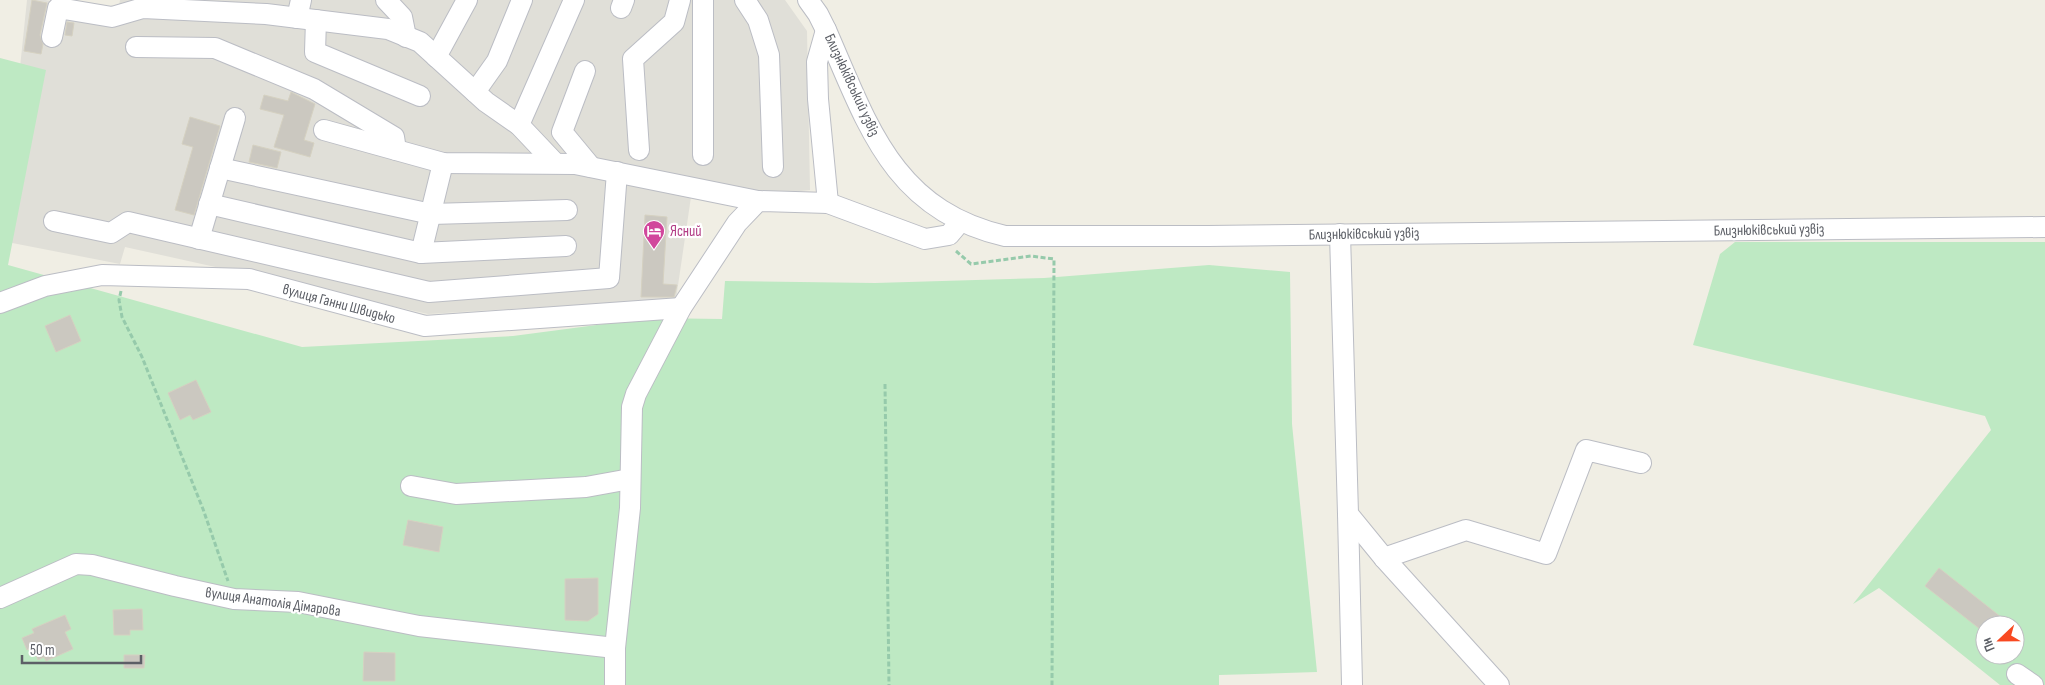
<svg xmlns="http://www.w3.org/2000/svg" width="2045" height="685" font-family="'Sofia Sans Condensed',sans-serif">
	<rect width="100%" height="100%" fill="#f0eee4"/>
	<path fill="#e0dfd8" d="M27,0H45L118,12L120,0H785L807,31L810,190L719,200L691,197L676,299L428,314L125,247L120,264L2,241Z"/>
	<g fill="#bee9c3" fill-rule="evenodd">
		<path d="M0,58L46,70L8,265L302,347L513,336L650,318L722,319L725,281L875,283L1044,278L1209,265L1290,272L1292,424L1317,672L1219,675V685H0Z"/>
		<path d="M1735,242H2045V685H2000L1879,588L1853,604L1991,430L1985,416L1693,345L1720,254ZM1985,625H2015V655H1985Z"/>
	</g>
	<g fill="#cbc8c0" stroke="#d5d1c1">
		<path d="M32,0L47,3L40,35L43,44L41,54L24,51Z"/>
		<path d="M67,22L74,23L72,36L65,35Z"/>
		<path d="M291,92L315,104L304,140L314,143L310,157L274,147L284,115L260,109L264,95L288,101Z"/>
		<path d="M190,117L220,126L194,215L175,210L193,147L182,144Z"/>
		<path d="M253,145L281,152L277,168L249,162Z"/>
		<path d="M645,215L667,217L663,284L677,285L674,297H641Z"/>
		<path d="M70,315L81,341L56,352L45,326Z"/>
		<path d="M196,380L211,412L193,420L190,415L180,420L168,393Z"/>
		<path d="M408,520L443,527L439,552L403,545Z"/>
		<path d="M1939,568L2011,625H1985V633L1925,586Z"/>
		<path d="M598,578V614L588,621L565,620V579Z"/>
		<path d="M142,609L143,630H130V635H114L113,610Z"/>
		<path d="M65,615L71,629L65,632L73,649L46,661L44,657L38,660L33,647L27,650L22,638L34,633L32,629Z"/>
		<path d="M364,652L395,653V681H363Z"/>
		<path d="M124,655H145L144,668H124Z"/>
	</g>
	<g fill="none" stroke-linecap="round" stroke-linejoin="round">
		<g stroke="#bbbdc4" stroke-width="22">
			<g id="minor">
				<path d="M386,0L402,17L406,37"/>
				<path d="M745,0L758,20L769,55L773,167"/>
				<path d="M808,0L818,14L826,30C867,123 892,210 1005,236H1208L2045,227"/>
				<path d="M621,8L624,0"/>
				<path d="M297,18L301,0"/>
				<path d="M316,20L315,52L420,96"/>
				<path d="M826,30L817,62L818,99L828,203"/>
				<path d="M52,37L58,8L112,17L143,8L266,14L388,29L420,42L486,102L519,125L555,163"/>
				<path d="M136,47L215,48L314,89L394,137L396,150"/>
				<path d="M436,57L467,0"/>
				<path d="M585,71L562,132L591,167"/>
				<path d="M475,92L497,61L522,0"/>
				<path d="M519,125L574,0"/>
				<path d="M324,130L443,163L575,164L758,201"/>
				<path d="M639,150L633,59L674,22L680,0"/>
				<path d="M703,155V0"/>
				<path d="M220,168L431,214L567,210"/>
				<path d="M209,204L421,253L566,246"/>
				<path d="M54,221L111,233L128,222L429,292L609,278L617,172"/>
				<path d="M1340,234L1348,514L1384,558L1499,685"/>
				<path d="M199,239L235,118"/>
				<path d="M421,253L443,163"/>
				<path d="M0,303L45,286L102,275L249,279L425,326L681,308"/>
				<path d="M411,486L456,494L586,487L630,479"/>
				<path d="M1348,514L1352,684"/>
				<path d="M1384,558L1466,530L1546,554L1586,450L1641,463"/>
				<path d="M0,598L76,564L92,565L175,586L234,599L298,602L419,626L615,648"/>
				<path d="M2017,674L2033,685"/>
				<path d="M615,685V648L630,508L632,407L636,394L681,308L737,223L758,201L828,203L925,239L949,235L960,222"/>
			</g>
		</g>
		<g stroke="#96caab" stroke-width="3" stroke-dasharray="5 2.5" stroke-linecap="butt">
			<path d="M956,251L971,264L1031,256L1054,259L1052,685"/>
			<path d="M121,291L119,300L122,317L142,357L203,509L228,581"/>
			<path d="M885,384L889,685"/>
		</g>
		<use href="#minor" stroke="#fff" stroke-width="20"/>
	</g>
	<defs>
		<g id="hotel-pin" transform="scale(1.125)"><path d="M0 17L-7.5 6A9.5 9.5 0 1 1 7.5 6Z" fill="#d1479c" stroke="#fff"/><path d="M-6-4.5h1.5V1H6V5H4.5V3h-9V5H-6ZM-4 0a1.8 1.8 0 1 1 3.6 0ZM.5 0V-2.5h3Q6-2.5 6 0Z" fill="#fff"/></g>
	</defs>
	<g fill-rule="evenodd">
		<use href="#hotel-pin" x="654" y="231"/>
	</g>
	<g text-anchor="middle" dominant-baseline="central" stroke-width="4.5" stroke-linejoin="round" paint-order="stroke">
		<g font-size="15" fill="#5c5f66" stroke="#fff">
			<text transform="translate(852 85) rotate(65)">Близнюківський узвіз</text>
			<text transform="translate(1769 230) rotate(-1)">Близнюківський узвіз</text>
			<text transform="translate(1364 234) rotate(-1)">Близнюківський узвіз</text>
			<text transform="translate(339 304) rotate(15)">вулиця Ганни Швидько</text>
			<text transform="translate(273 602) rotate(8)">вулиця Анатолія Дімарова</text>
		</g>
		<g font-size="15" fill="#b23c85" stroke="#fff" text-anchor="start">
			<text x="670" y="231">Ясний</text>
		</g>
	</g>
	<g transform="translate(2000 640) rotate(248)"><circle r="24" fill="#ffffff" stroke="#bebfc2"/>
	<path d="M0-4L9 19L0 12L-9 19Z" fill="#f84921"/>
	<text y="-8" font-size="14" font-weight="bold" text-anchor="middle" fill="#5c5f66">Пн</text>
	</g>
	<path d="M22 655v8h119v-8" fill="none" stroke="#5c5f66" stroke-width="2.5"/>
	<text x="30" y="655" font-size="15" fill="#5c5f66" stroke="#ffffff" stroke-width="4" paint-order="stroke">50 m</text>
</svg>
